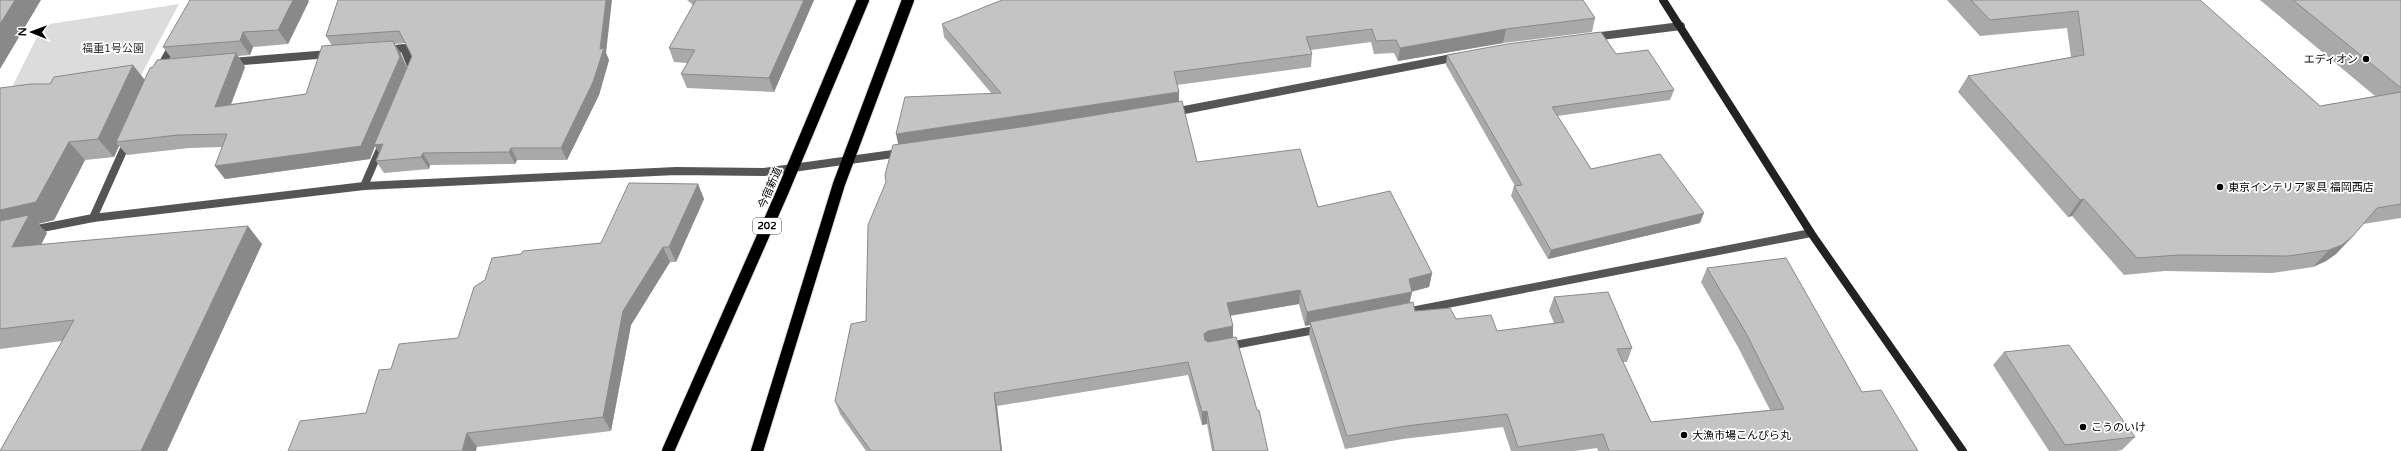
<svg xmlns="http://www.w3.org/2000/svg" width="2401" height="451" font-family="'Varela Round','Noto Sans JP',sans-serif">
	<rect width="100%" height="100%" fill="#fff"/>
	<path fill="#dcdcdc" d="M179,4L139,79L7,97L43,25Z"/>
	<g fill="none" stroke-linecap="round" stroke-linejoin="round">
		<g stroke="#dbdbdb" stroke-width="14">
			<g id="highway">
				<path d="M668,451L782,193L863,0"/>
				<path d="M757,451L839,184L908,0"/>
			</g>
		</g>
		<g stroke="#555" stroke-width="8">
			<path d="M1593,37L1681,26"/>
			<path d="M387,50L404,48L413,71"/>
			<path d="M231,62L329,54"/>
			<path d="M160,68L173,45"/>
			<path d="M1174,112L1457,57"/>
			<path d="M364,186L383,142"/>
			<path d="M93,218L127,142"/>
			<path d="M32,230L93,218L364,186L676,171L764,172L900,153"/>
			<path d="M1406,312L1811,233"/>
			<path d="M1229,346L1320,329"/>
		</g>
		<path stroke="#222" stroke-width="8" d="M1663,0L1811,233L1963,451"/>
		<use href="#highway" stroke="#000" stroke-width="12"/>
	</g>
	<g fill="#a9a9a9" fill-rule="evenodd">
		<path d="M338,0L606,53L609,60L599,95L567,160H517L515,164L430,165L429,169L384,173L376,161L379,153L375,146L370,159L225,179L215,166L222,147L189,148L127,155L119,146L114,157L85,160L54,220L38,224L47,233L41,244H262L167,451H0L62,341L0,349V88L50,84L133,65L145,80L153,67L172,59L163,47L309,1L288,44L253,47L250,55L238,56L245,67L231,104L306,94L332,46L326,36ZM405,43L412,56L407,68L401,54L395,44Z"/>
		<path d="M687,0H814L774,92L687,88L681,74L687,63L674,62L669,48L693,5Z"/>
		<path d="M1947,0H2200L2320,106L2375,96L2260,0H2401V218L2363,224L2352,237L2336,254L2326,261L2313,267L2272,273L2165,271L2124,275L2072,216L2068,217L1958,92L1968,76L2071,57L2067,28L1980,36Z"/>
		<path d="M1595,18L1592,32L1503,43L1398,61L1394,53L1374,54L1371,42L1311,50L1312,54L1311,67L1177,85L1179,92V102L1197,162L1318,207L1432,273L1429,287L1412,292L1409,303L1415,311L1456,319L1497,331L1554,323L1549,311L1554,297L1632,348L1627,362H1623L1651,422L1770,410L1738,347L1701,282L1707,268L1862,392L1918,451H1598L1597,448L1575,451H1511L1503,427L1403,439L1345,449L1309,336L1310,325L1305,326L1299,304L1230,316L1233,326V337L1268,451H1212L1207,424L1202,425L1188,375L997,406L1002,451H866L840,414L835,401L866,321L886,182L898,144L992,94L944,37L942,24Z"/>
		<path d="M1616,54L1674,90L1670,100L1557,116L1591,169L1700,223L1548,259L1511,196L1514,186H1515L1446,65L1447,55Z"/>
		<path d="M698,184L704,199L676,262H670L631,325L611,431L477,447L366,413L391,369L458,338L485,280L521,254L601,243Z"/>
		<path d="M2004,352L2135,437L2122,450L2117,451H2049L1993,365Z"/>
	</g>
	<g fill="#898989">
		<path d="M15,0H41L0,69V24Z"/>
		<path d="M293,0H308L309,1L288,44L278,30Z"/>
		<path d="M606,0H612L606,53L609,60L599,95L567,160L561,148L600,49Z"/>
		<path d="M804,0H814L774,92L769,78Z"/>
		<path d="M1506,29L1503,43L1398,61L1400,48Z"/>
		<path d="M243,32L253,47L250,55L240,41Z"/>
		<path d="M393,41L401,54L408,70L383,144L382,157L375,146L370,159L225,179L215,166Z"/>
		<path d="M236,53L245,67L225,120L215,107Z"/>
		<path d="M133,65L147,83L116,142L119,146L114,157L98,139Z"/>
		<path d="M1179,92V105L899,148L896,134Z"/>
		<path d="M69,142L85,160L54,220L38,224L47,233L31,265L12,247L0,231V210Z"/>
		<path d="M511,148L517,160L515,164L509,152Z"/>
		<path d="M423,153L430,165L429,169L421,157Z"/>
		<path d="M698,184L704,199L676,262L669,247Z"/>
		<path d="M2084,199L2072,216L2068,217L2080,200Z"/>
		<path d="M1704,213L1700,223L1548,259L1551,250Z"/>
		<path d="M248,226L262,244L167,451H141Z"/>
		<path d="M2352,237L2336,254L2326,261L2313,267L2329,250Z"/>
		<path d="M663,247L670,262L631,325L611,431L603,417L623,311Z"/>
		<path d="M1432,273L1429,287L1408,292H1412L1409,306L1310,322V325L1305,326L1307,312L1409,279Z"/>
		<path d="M1300,290L1299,304L1226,316L1227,303Z"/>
		<path d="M1233,326V340L1204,348V334L1208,331Z"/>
		<path d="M994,393L997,406L1002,451H1001Z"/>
		<path d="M1207,411V424L1202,425V412Z"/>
		<path d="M467,433L477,447L476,451H462Z"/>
	</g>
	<g fill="#c4c4c4" stroke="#898989">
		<path d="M0,0H15L0,24Z"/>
		<path d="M190,0H293L278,30L243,32L240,41L163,47Z"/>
		<path d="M338,0H606L600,49L604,48L593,82L561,148H511L509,152L423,153L421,157L376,161L383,144L374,145L412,56L399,31L326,36Z"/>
		<path d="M696,0H804L769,78L681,74L695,50L669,48Z"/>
		<path d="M1002,0H1583L1595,18L1506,29L1400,48L1396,40L1376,41L1372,29L1306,37L1312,54L1174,72L1179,92L896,134L905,97L1001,93L942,24Z"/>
		<path d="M1971,0H2200L2320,106L2401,92V204L2377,208L2352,237L2342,245L2329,250L2288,256L2179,255L2137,258L2084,199L2080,200L1968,76L2084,55L2078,11L1990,20Z"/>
		<path d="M2293,0H2401V88Z"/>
		<path d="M1601,32L1616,54L1648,50L1674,90L1552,107L1591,169L1660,154L1704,213L1551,250L1514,186L1522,185L1447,55L1507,44Z"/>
		<path d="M393,41L400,57L361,146L215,166L227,134L178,135L116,142L150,68L153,67L157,60L236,53L215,107L306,94L322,46Z"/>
		<path d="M133,65L98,139L69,142L36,202L0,210V88L31,84H50L54,77Z"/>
		<path d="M1182,101L1197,162L1300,149L1318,207L1390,191L1432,273L1409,279L1412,292L1307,312L1300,290L1227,303L1233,326L1208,331L1204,334L1205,340L1208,342L1236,337L1257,410H1259L1268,451H1214L1207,411L1202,412L1188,362L994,393L1001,451H871L835,401L851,324L866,321L868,225L886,182L885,175L893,145L1028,126Z"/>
		<path d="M629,183L698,184L669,247H663L623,311L603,417L467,433L462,451H288L300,421L366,413L379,370L391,369L399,344L458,338L474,287L485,280L492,258L521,254L523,251L601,243Z"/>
		<path d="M29,215L12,247L248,226L141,451H0L74,320L0,329V221Z"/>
		<path d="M1786,258L1862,392L1881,390L1918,451H1609L1603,434L1518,447L1507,414L1406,426L1347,436L1310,322L1413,302L1415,311L1450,308L1456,319L1491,315L1497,331L1564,322L1554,297L1608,292L1632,348L1617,349L1651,422L1784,409L1746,333L1707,268Z"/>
		<path d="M2069,345L2135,437L2065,445L2004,352Z"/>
	</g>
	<g fill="#000" stroke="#fff" stroke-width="1.5">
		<circle cx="2366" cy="59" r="4"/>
		<circle cx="2220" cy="187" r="4"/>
		<circle cx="2083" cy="427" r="4"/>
		<circle cx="1684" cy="435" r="4"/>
	</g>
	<g text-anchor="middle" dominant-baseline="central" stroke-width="3.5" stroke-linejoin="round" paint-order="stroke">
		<rect fill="#fff" stroke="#4c4c4c" stroke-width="1" x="753" y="218" width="28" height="16" rx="3"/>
		<g font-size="10" font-weight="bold" fill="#000">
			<text x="767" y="226">202</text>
		</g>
		<g font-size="11" fill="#333" stroke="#fff">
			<text x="113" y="48">福重1号公園</text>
		</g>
		<g font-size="11" fill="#000" stroke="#fff" text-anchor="start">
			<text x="2358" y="59" text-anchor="end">エディオン</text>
			<text x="2228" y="187">東京インテリア家具 福岡西店</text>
			<text x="2091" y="427">こうのいけ</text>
			<text x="1692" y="435">大漁市場こんぴら丸</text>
		</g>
		<g font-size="11" fill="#000" stroke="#fff">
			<text transform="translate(770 188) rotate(-67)">今宿新道</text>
		</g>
	</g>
	<g transform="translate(32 32) rotate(271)" stroke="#ffffff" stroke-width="3" paint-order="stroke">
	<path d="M0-3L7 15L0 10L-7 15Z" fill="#000000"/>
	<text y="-6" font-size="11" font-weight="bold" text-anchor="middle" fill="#000000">N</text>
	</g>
</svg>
